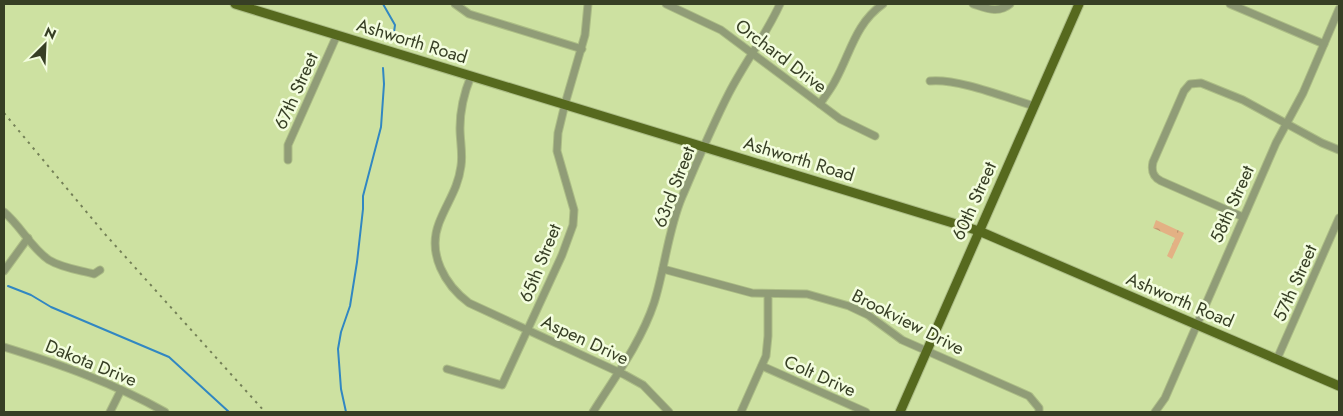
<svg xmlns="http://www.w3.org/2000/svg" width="1343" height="416" font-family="Jost,sans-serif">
	<defs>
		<pattern id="park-crowns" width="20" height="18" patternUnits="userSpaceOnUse" patternTransform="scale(1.25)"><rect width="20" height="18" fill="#e3b184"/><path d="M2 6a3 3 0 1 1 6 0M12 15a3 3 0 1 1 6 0" fill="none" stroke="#b9916c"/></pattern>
	</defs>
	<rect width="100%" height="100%" fill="#cde1a1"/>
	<path fill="url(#park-crowns)" d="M1156,220L1184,233L1172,259L1167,256L1175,238L1153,228Z"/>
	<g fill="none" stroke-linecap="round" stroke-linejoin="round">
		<g stroke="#3187c2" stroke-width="2">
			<path d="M383,4L395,25L394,32"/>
			<path d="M8,286L31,295L51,307L169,357L229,412"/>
			<path d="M346,412L341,389L338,349L341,332L350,306L357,262L363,209V196L381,127L384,84L383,68"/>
		</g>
		<g stroke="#acbd86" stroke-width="9">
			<g id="minor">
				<path d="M455,4L469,14L582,49"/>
				<path d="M666,4L721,30L840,119L875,136"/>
				<path d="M973,4C986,8 998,14 1010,4"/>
				<path d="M1230,4L1324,44"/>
				<path d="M471,76C464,93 460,109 460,128C460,141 463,154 461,166C458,189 447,202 439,223C427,254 445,285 469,303L625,375L643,385L669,412"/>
				<path d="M930,81C957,78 1007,98 1034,106"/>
				<path d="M820,104C825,96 831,89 835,81C851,52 855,24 883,4"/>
				<path d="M288,160V145L337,35"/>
				<path d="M4,212C21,226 31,248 49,260C62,268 79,270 94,274L100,270"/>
				<path d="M1243,217L1161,181C1153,177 1151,171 1153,162L1184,91L1190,84L1201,83L1243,100L1322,143L1339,150"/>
				<path d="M663,269L752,293L807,294L849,306L868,315L902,340L1029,396L1039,408V412"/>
				<path d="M4,271L28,238"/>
				<path d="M4,347C59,364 114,383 165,412"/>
				<path d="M1277,359L1339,218"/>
				<path d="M762,366L866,412"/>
				<path d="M447,369L502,385L562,255L573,225L574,210L557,151L558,133L565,104L585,35L588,4"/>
				<path d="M110,412L121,390"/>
				<path d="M593,412C615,377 641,342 654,303C665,268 668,230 682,197C697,162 712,126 729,93C745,62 766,35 780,4"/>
				<path d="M741,412L766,356L768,336V295"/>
				<path d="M1155,412L1165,398L1276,143L1303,93L1339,9"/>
			</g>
		</g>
		<g stroke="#acbd86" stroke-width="11">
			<g id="major">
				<path d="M235,4L979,231L1339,386"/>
				<path d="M900,412L1079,4"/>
			</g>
		</g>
		<use href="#minor" stroke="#909c77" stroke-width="7"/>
		<use href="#major" stroke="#56691e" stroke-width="9"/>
		<path stroke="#748057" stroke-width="2" stroke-dasharray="2.5 5" stroke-linecap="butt" d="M4,113L104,233L265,412"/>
	</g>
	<g text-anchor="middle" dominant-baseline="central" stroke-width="5" stroke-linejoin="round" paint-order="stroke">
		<g font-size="18" fill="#373f25" stroke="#f3fdde">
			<text transform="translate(412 41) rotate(17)">Ashworth Road</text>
			<text transform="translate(781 56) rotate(37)">Orchard Drive</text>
			<text transform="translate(296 91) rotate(-66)">67th Street</text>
			<text transform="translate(799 159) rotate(17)">Ashworth Road</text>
			<text transform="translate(674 187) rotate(-69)">63rd Street</text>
			<text transform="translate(974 201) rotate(-66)">60th Street</text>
			<text transform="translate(1232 204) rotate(-66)">58th Street</text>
			<text transform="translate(540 263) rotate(-68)">65th Street</text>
			<text transform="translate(1295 283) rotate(-66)">57th Street</text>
			<text transform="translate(1180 300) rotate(23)">Ashworth Road</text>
			<text transform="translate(908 322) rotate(27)">Brookview Drive</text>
			<text transform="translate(585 340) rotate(25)">Aspen Drive</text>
			<text transform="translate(91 363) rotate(22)">Dakota Drive</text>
			<text transform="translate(820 376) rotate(24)">Colt Drive</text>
		</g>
	</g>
	<rect width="1343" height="416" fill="none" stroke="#373f25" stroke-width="10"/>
	<g transform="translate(45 45) rotate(24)" stroke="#f3fdde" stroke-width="4" paint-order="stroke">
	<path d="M0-4L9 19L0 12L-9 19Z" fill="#373f25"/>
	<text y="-8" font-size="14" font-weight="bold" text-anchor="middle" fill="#373f25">N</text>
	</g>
</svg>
